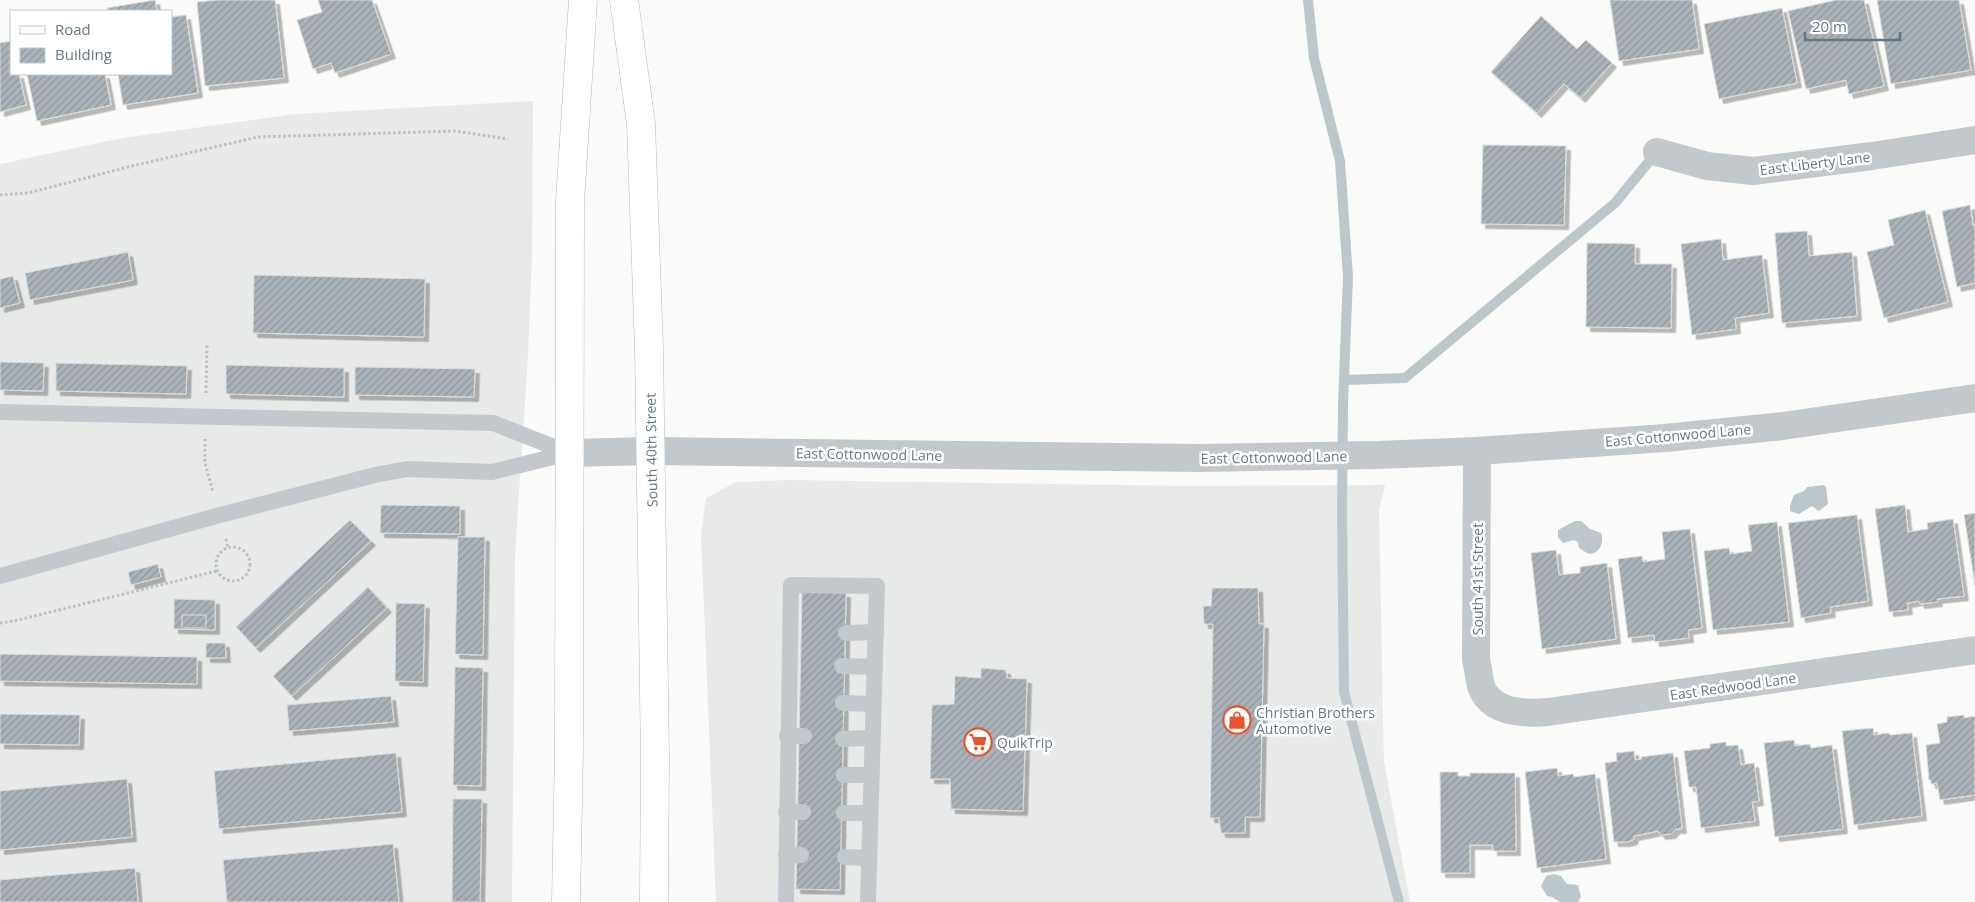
<svg xmlns="http://www.w3.org/2000/svg" width="1975" height="902" font-family="'Open Sans',sans-serif">
	<defs>
		<pattern id="building-hatch" width="6" height="6" patternUnits="userSpaceOnUse" patternTransform="scale(1.25)"><rect width="6" height="6" fill="#aab3b9"/><path d="M-1 1l2-2M0 6l6-6M5 7l2-2" fill="none" stroke="#8e969c"/></pattern>
		<filter id="shadow"><feDropShadow dx="4.5" dy="4.5" stdDeviation="0" flood-color="#0004"/></filter>
	</defs>
	<rect width="100%" height="100%" fill="#fafaf8"/>
	<g fill="#e8e9e9">
		<path d="M533,101L532,256L528,355L515,555L512,902H0V164L122,138L295,114Z"/>
		<path d="M788,480L1188,486L1385,485L1379,510L1384,762L1410,902H716L701,534L706,498L736,482Z"/>
	</g>
	<g fill="#bbc7cb">
		<path d="M1824,485L1826,487L1828,504L1819,511L1812,506L1799,514L1790,511V506L1794,495L1804,491L1807,487Z"/>
		<path d="M1575,521H1581L1590,529L1601,533C1604,541 1601,552 1591,554C1587,554 1583,550 1579,548L1578,542L1574,540L1563,543L1558,537V530Z"/>
		<path d="M1554,874L1561,876L1567,884L1578,885L1581,897L1578,902H1560L1552,897L1547,896L1541,886L1546,876Z"/>
	</g>
	<g fill="none" stroke-linecap="round" stroke-linejoin="round">
		<g stroke="#bbc7cb" stroke-width="10">
			<path d="M1308,0L1314,58L1340,161L1348,277L1343,404L1342,514L1344,692L1399,902"/>
			<path d="M1344,380L1405,378L1615,203L1656,153"/>
		</g>
	</g>
	<g fill="url(#building-hatch)" stroke="#dcdcda" filter="url(#shadow)">
		<path d="M155,0L157,11H108L107,8Z"/>
		<path d="M218,0H275L284,78L205,86L197,2Z"/>
		<path d="M318,0H372L391,54L335,73L331,63L313,69L297,20L322,12Z"/>
		<path d="M1610,0H1692L1699,49L1619,61Z"/>
		<path d="M1836,0H1864L1884,86L1849,94L1846,80L1806,89L1788,11Z"/>
		<path d="M1877,0H1959L1971,70L1891,84Z"/>
		<path d="M1782,8L1797,83L1719,99L1704,24Z"/>
		<path d="M186,15L198,93L123,105L118,74H171V17Z"/>
		<path d="M1541,16L1577,49L1586,40L1612,63L1581,98L1564,84L1537,113L1491,72Z"/>
		<path d="M11,41V74H19L26,105L0,112V43Z"/>
		<path d="M27,74H105L111,105L37,121Z"/>
		<path d="M1483,145L1566,146L1564,225L1481,224Z"/>
		<path d="M1970,205L1973,226L1975,225V283L1957,287L1942,211Z"/>
		<path d="M1925,210L1948,302L1884,318L1867,252L1894,245L1888,220Z"/>
		<path d="M1807,231L1809,256L1852,252L1857,316L1782,323L1775,233Z"/>
		<path d="M1721,239L1723,260L1762,255L1769,313L1735,318L1736,329L1692,335L1681,244Z"/>
		<path d="M1587,243L1635,244V264H1672L1671,328L1586,327Z"/>
		<path d="M128,252L133,280L30,300L25,273Z"/>
		<path d="M254,275L425,279L424,337L253,333Z"/>
		<path d="M13,276L20,303L0,308V279Z"/>
		<path d="M0,362L44,363L43,391L0,390Z"/>
		<path d="M56,363L187,366L186,394L56,391Z"/>
		<path d="M226,365L344,368V397L226,394Z"/>
		<path d="M355,367L475,369L474,397L355,395Z"/>
		<path d="M381,505L460,506V534L380,533Z"/>
		<path d="M1905,505L1908,532L1928,529L1927,523L1953,519L1964,596L1937,599L1938,602L1920,604L1919,601L1907,603L1908,610L1889,612L1875,509Z"/>
		<path d="M1975,513V585L1964,515Z"/>
		<path d="M1857,515L1868,601L1830,607L1831,613L1801,618L1788,523Z"/>
		<path d="M350,520L371,541L256,648L236,627Z"/>
		<path d="M1777,522L1789,622L1713,630L1704,551L1729,548L1730,554L1752,551L1748,525Z"/>
		<path d="M1690,529L1702,628L1688,630L1689,638L1655,642L1654,635L1628,638L1618,559L1642,556L1643,562L1665,559L1662,532Z"/>
		<path d="M458,537H485L483,655L455,654Z"/>
		<path d="M1556,550L1559,575L1580,573V567L1607,563L1616,639L1542,649L1531,553Z"/>
		<path d="M158,564L161,577L131,585L128,572Z"/>
		<path d="M368,587L387,608L292,696L273,676Z"/>
		<path d="M1212,588H1258L1259,624H1264L1260,817H1245V833H1221L1219,818H1210L1213,624H1204L1203,606H1211Z"/>
		<path d="M802,592L846,593L840,890L796,889Z"/>
		<path d="M174,599L215,600V630L174,629Z"/>
		<path d="M396,603L425,604L423,682L395,681Z"/>
		<rect x="182" y="615" width="24" height="13"/>
		<path d="M206,643H225L226,658H206Z"/>
		<path d="M0,654L197,657V684L0,681Z"/>
		<path d="M455,667L483,668L481,786L453,785Z"/>
		<path d="M981,668L1006,670L1007,678L1027,679L1023,811L951,809L950,779H930L932,705L954,704L955,676L981,678Z"/>
		<path d="M391,696L394,722L289,731L287,705Z"/>
		<path d="M0,714L80,715L79,745L0,744Z"/>
		<path d="M1964,715V718L1975,716V795L1940,800L1937,783L1931,784V780H1929L1926,745L1940,743L1937,724L1947,722V717Z"/>
		<path d="M1873,728L1874,735L1889,733L1890,735L1912,733L1922,816L1854,825L1842,731Z"/>
		<path d="M1794,740L1795,746L1810,744L1811,748L1832,745L1843,829L1775,837L1764,743Z"/>
		<path d="M1726,742V746L1738,745L1741,765L1754,763L1759,801L1752,802L1755,821L1701,828L1696,787H1689L1684,751L1710,748V744Z"/>
		<path d="M1634,751L1635,760L1642,759L1641,757L1673,753L1682,829H1676L1671,834L1661,835L1658,831L1634,836L1633,840L1626,842H1614L1605,763L1617,761L1616,753Z"/>
		<path d="M396,753L402,812L219,829L214,771Z"/>
		<path d="M1557,768L1558,776L1573,774L1574,777L1595,774L1606,859L1537,868L1525,772Z"/>
		<path d="M1440,772H1458V776H1470V773H1515L1516,851H1493V845H1470V873H1441Z"/>
		<path d="M127,779L132,837L0,850V791Z"/>
		<path d="M453,799H482L480,902H452Z"/>
		<path d="M393,844L399,902H227L223,860Z"/>
		<path d="M135,868L138,902H0V880Z"/>
	</g>
	<g fill="none" stroke-linecap="round" stroke-linejoin="round">
		<g stroke="#b3babf" stroke-width="29">
			<g id="secondary">
				<path d="M624,0L641,124L649,349L655,758L654,902"/>
				<path d="M566,902L569,751L570,202L583,0"/>
			</g>
		</g>
		<g stroke="#bbbfc2" stroke-width="3" stroke-dasharray="2.5 2.5" stroke-linecap="butt">
			<path d="M0,195L28,193L132,166L258,137L455,131L508,139"/>
			<path d="M206,393L207,345"/>
			<path d="M205,439V463L213,492"/>
			<path d="M226,539L228,548"/>
			<circle cx="233" cy="564" r="17"/>
			<path d="M0,623L14,621L217,571"/>
		</g>
		<g stroke="#c3c8cc" stroke-width="16">
			<path d="M0,412L493,423L569,453"/>
			<path d="M0,576L220,515L375,475L407,469L492,472L569,453"/>
			<path d="M846,633L876,632"/>
			<path d="M842,666L875,667"/>
			<path d="M843,703L873,704"/>
			<path d="M787,736H804"/>
			<path d="M843,739L872,738"/>
			<path d="M844,775H872"/>
			<path d="M786,812H803"/>
			<path d="M844,813H870"/>
			<path d="M786,855H801"/>
			<path d="M845,857L869,858"/>
			<path d="M786,902L791,585L877,586L868,902"/>
		</g>
		<g stroke="#c3c8cc" stroke-width="28">
			<path d="M1657,152L1707,166L1753,171L1872,156L1975,140"/>
			<path d="M1477,451L1476,659C1478,668 1479,678 1481,686C1490,713 1524,714 1548,712L1975,650"/>
		</g>
		<path stroke="#c3c8cc" stroke-width="28" d="M569,453L651,451L1199,458L1378,455L1477,451L1665,438L1783,426L1975,398"/>
		<use href="#secondary" stroke="#fff" stroke-width="28"/>
	</g>
	<defs>
		<g id="shop-ring" transform="scale(1.4375)"><circle r="9.5" fill="#fff" stroke="#e4572e" stroke-width="1.5"/><path d="M-5-2.5h2.3a2.7 3.5 0 0 1 5.4 0H5L5.5 6h-11ZM-1.5-2.5h3a1.5 2.3 0 0 0-3 0Z" fill="#e4572e"/></g>
		<g id="supermarket-ring" transform="scale(1.4375)"><circle r="9.5" fill="#fff" stroke="#e4572e" stroke-width="1.5"/><path d="M-6-5.5h2.5l.6 2H6L4.5 2H-2.5L-4.4-4H-6ZM-1.5 3.2a1.3 1.3 0 1 0 .1 0ZM3 3.2a1.3 1.3 0 1 0 .1 0Z" fill="#e4572e"/></g>
	</defs>
	<g fill-rule="evenodd">
		<use href="#shop-ring" x="1237" y="720"/>
		<use href="#supermarket-ring" x="978" y="742"/>
	</g>
	<g text-anchor="middle" dominant-baseline="central" stroke-width="5" stroke-linejoin="round" paint-order="stroke">
		<g font-size="14" fill="#657683" stroke="#fff">
			<text transform="translate(1815 163) rotate(-7)">East Liberty Lane</text>
			<text transform="translate(1678 435) rotate(-5)">East Cottonwood Lane</text>
			<text transform="translate(651 450) rotate(-91)">South 40th Street</text>
			<text transform="translate(869 454) rotate(1)">East Cottonwood Lane</text>
			<text transform="translate(1274 457) rotate(-1)">East Cottonwood Lane</text>
			<text transform="translate(1477 579) rotate(-90)">South 41st Street</text>
			<text transform="translate(1733 686) rotate(-8)">East Redwood Lane</text>
		</g>
		<g font-size="14" fill="#657683" stroke="#fff" text-anchor="start">
			<text x="1256" y="712">Christian Brothers<tspan x="1256" dy="16">Automotive</tspan></text>
			<text x="997" y="742">QuikTrip</text>
		</g>
	</g>
	<rect x="10" y="10" width="162" height="65" fill="#ffffff" stroke="#c1c8cd"/>
	<rect x="20" y="26" width="25" height="8" fill="#ffffff" stroke="#c1c8cd"/>
	<text x="55" y="35" font-size="15" fill="#657683">Road</text>
	<rect x="20" y="48" width="25" height="15" fill="url(#building-hatch)" stroke="#c1c8cd"/>
	<text x="55" y="60" font-size="15" fill="#657683">Building</text>
	<path d="M1805 32v8h95v-8" fill="none" stroke="#657683" stroke-width="2.5"/>
	<text x="1812" y="32" font-size="15" fill="#657683" stroke="#ffffff" stroke-width="4" paint-order="stroke">20 m</text>
</svg>
